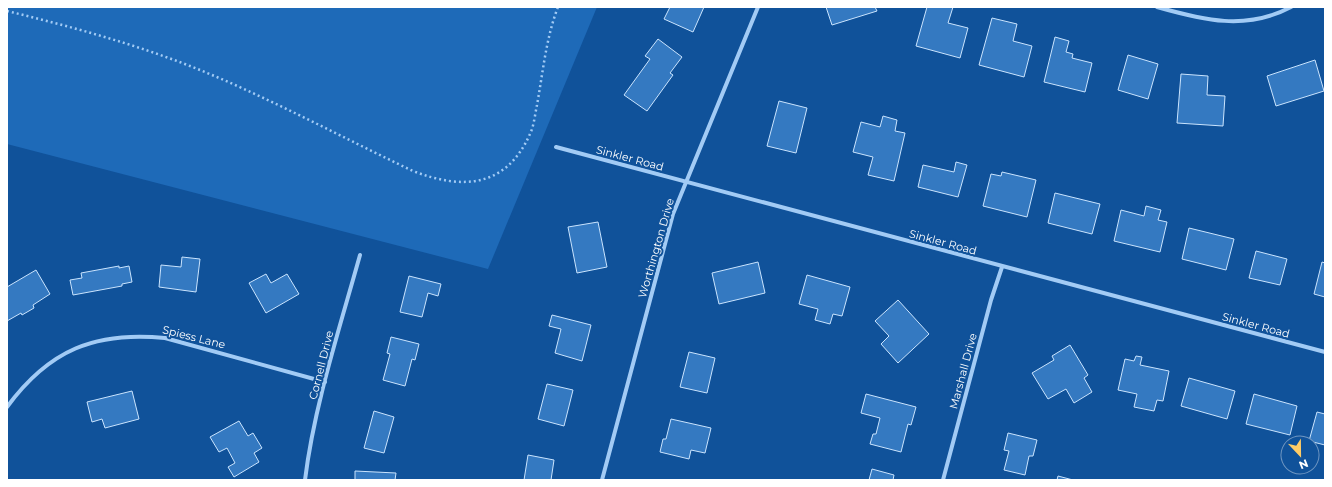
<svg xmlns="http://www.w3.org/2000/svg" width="1332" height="487" font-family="Montserrat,sans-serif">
	<rect width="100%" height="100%" fill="#10529a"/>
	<path fill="#1e6ab8" d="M7,7H597L488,269L7,144Z"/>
	<g fill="#3479c1" stroke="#cae4fe">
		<path d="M670,7H704L693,32L664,19Z"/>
		<path d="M826,7H875L877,11L832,25Z"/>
		<path d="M927,7H953L948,23L968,28L960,58L916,46Z"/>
		<path d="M992,18L1017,24L1013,41L1032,46L1024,77L979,65Z"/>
		<path d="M1055,37L1069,41L1066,52L1073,54L1072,58L1092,63L1085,92L1044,82Z"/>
		<path d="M658,39L682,57L670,73L673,75L647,111L624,95L650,59L645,56Z"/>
		<path d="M1128,55L1158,64L1148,99L1118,90Z"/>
		<path d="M1315,60L1324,91L1276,106L1267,76Z"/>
		<path d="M1181,74L1208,76L1207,95L1225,96L1223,126L1177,123Z"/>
		<path d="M779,101L807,108L796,153L767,146Z"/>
		<path d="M883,116L897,120L895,131L905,133L894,181L868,175L873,157L853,152L861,122L880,127Z"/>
		<path d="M956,162L967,165L958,197L918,187L923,165L954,172Z"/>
		<path d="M1002,172L1036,180L1027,217L983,206L991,174L1001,176Z"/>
		<path d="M1055,193L1100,204L1092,234L1048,223Z"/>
		<path d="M1146,206L1161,210L1158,220L1167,222L1160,252L1114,241L1121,210L1144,216Z"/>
		<path d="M598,222L607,267L577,273L568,227Z"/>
		<path d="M1189,228L1234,239L1226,270L1182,259Z"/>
		<path d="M1256,251L1287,259L1280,285L1249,278Z"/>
		<path d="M182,257L200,259L196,292L159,287L161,265L181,267Z"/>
		<path d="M758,262L765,293L719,304L712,273Z"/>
		<path d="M1322,262L1325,263V297L1314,294Z"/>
		<path d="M119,266V268L129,266L132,282L122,284V286L73,295L70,280L82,278L81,273Z"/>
		<path d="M36,270L50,294L33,305L34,308L22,315L21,313L7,321V287Z"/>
		<path d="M266,274L271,283L287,274L299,294L266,313L249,283Z"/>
		<path d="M807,275L850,287L842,316L833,314L830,324L815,320L818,309L799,304Z"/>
		<path d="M409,276L441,284L438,296L428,293L422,317L400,312Z"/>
		<path d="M898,300L929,334L898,363L881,344L889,336L875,321Z"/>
		<path d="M552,315L591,325L582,361L555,353L561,329L549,326Z"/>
		<path d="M391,337L419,344L415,360L412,359L405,386L383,380L390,354L387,353Z"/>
		<path d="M1070,345L1088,375L1084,378L1092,392L1074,403L1066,389L1048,399L1032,373L1054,360L1052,356Z"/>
		<path d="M689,352L715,358L707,393L680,387Z"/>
		<path d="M1136,356L1142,357L1140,365L1169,371L1163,401L1157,400L1154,411L1134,407L1137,394L1118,390L1125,359L1134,361Z"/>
		<path d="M1189,378L1235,391L1227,419L1181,406Z"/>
		<path d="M547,384L573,390L564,426L538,419Z"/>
		<path d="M132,391L139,419L105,428L102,419L92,422L87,402Z"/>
		<path d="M866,394L916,407L911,425L908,424L901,452L870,444L873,434H876L880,418L861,413Z"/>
		<path d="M1254,394L1297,406L1290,435L1246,424Z"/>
		<path d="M374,411L394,417L384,453L364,448Z"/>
		<path d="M1317,412L1325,414V445L1309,441Z"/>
		<path d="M671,419L711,428L705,453L691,450L689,459L660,452L663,439H666Z"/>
		<path d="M239,421L248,436L253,433L262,448L254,453L259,462L234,477L228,467L235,463L227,448L219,452L210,437Z"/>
		<path d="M1008,433L1037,440L1033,456H1029L1025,475L1004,470L1009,451L1004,450Z"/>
		<path d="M528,455L554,460L551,480H524Z"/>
		<path d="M872,469L894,475L893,480H869Z"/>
		<path d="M355,471L396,473L395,480H355Z"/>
		<path d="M1058,476L1073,480H1057Z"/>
	</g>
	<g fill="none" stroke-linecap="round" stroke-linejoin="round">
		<path stroke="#a2cbf5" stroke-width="2.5" stroke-dasharray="2 3" stroke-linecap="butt" d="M7,11C69,26 131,43 190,66C266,96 339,136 413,171C462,190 506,188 530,134C534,126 535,114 537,105C543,72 546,38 558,7"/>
		<g stroke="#a2cbf5" stroke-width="4">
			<path d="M1157,7C1203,20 1246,31 1291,7"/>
			<path d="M556,147L1325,352"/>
			<path d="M7,407C49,350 95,331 165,338L325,382"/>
			<path d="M305,480C314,406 340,327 360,255"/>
			<path d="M602,480L673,214L758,7"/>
			<path d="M943,480L991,300L1002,267"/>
		</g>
	</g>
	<g text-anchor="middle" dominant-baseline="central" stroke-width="4" stroke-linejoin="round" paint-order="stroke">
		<g font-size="11" fill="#fff" stroke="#10529a">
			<text transform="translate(630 158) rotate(15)">Sinkler Road</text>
			<text transform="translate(943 242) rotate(15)">Sinkler Road</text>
			<text transform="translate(656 248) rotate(-74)">Worthington Drive</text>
			<text transform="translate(1256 325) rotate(15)">Sinkler Road</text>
			<text transform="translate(194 337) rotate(14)">Spiess Lane</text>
			<text transform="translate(321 365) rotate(-76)">Cornell Drive</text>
			<text transform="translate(963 371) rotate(-75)">Marshall Drive</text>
		</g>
	</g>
	<rect width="1332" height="487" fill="none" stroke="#ffffff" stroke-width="16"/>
	<g transform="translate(1300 455) rotate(158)"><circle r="19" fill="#10529a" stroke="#7097c2"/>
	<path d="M0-3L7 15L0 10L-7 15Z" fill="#ffcc66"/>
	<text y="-6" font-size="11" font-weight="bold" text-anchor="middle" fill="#ffffff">N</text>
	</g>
</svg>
